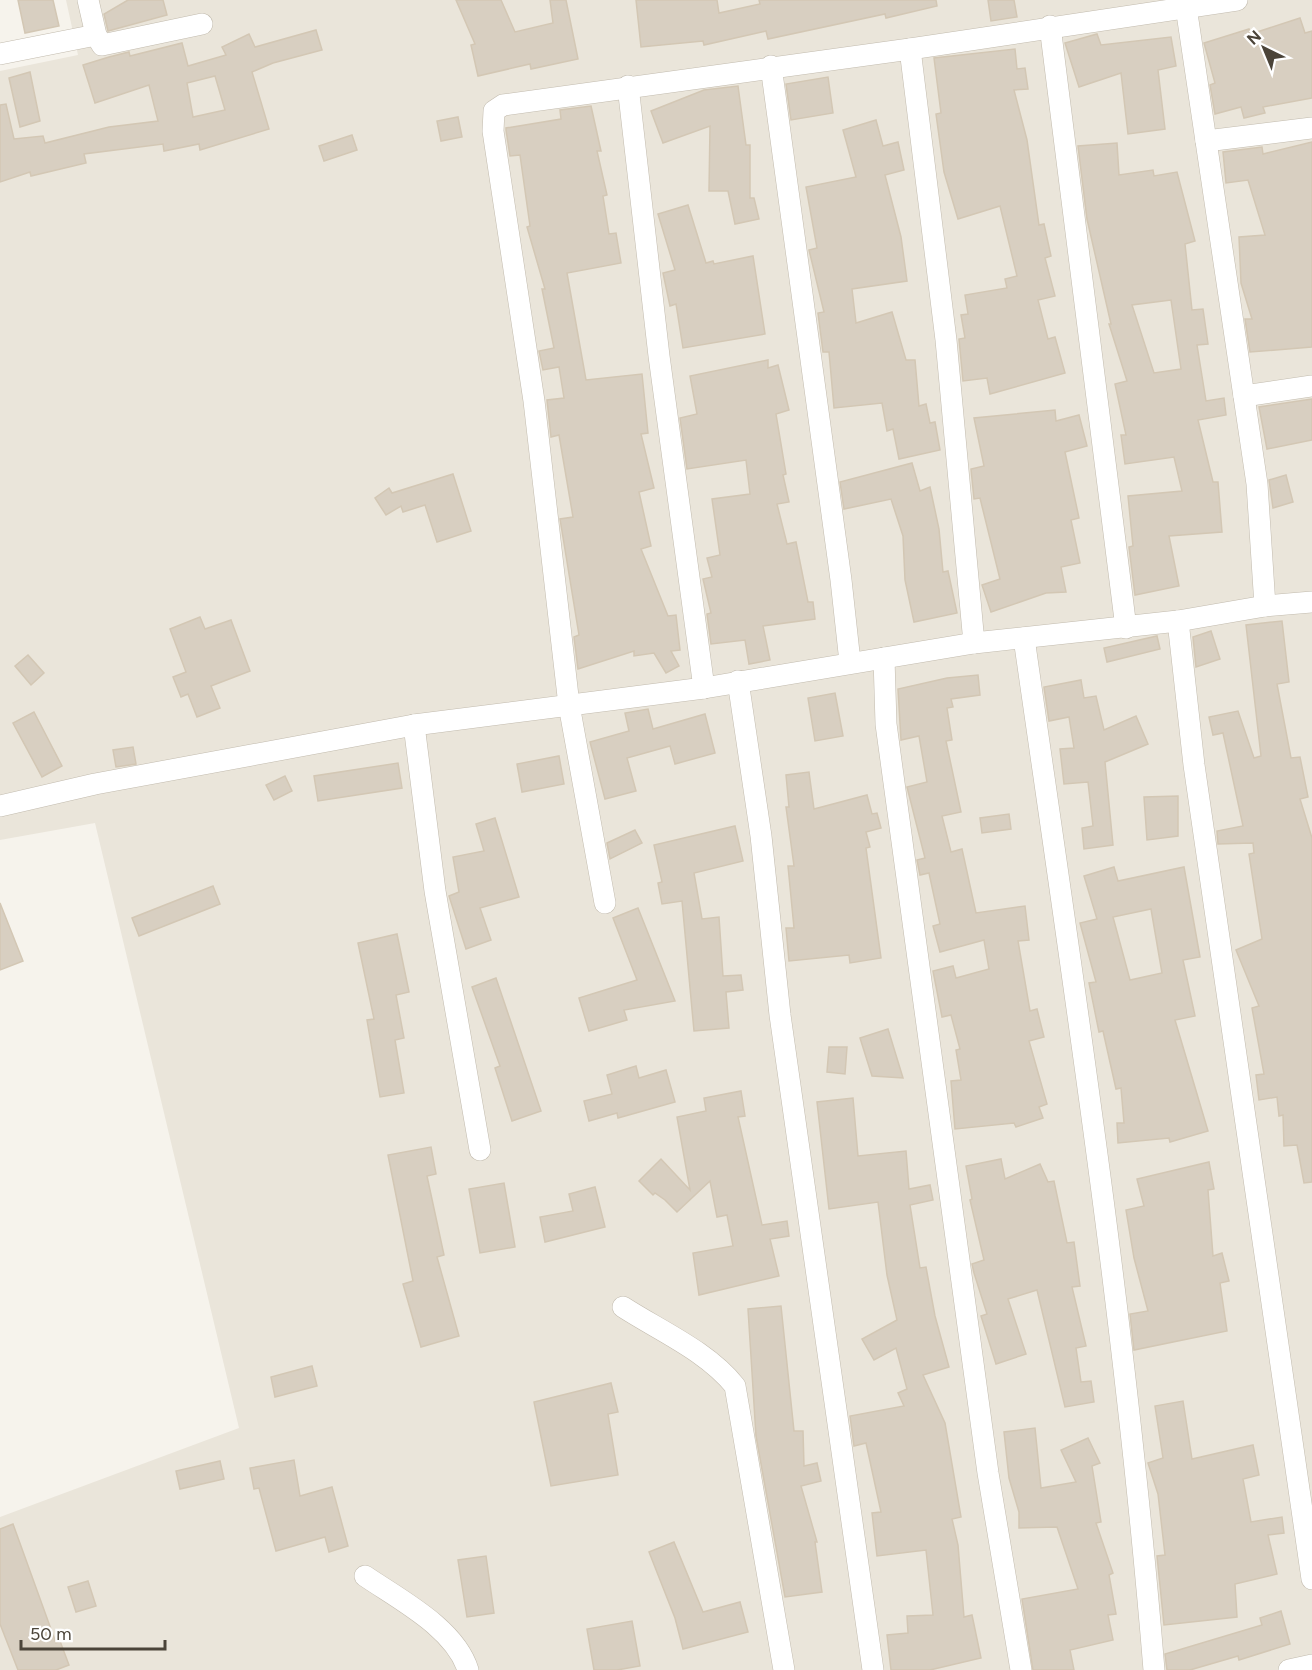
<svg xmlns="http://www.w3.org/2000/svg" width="1312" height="1670" font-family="Figtree,sans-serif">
	<rect width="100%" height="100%" fill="#f6f3ec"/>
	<path fill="#eae5da" d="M66,0H1312V1670H0V1517L239,1428L95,823L0,840V71L78,55Z"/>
	<g fill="#d8cfc1" stroke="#d3c7b4" stroke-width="1.5" fill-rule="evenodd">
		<path d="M18,0H53L59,26L25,33Z"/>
		<path d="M128,0H163L167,15L108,31L104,14Z"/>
		<path d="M456,0H501L515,32L553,23L550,0H566L578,59L531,69L530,64L478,76L471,45L475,44Z"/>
		<path d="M636,0H717L719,13L760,4L759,0H936L937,6L886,18L885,14L768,39L766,31L704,45L703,41L641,47Z"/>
		<path d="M988,0H1014L1017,17L991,21Z"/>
		<path d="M1300,18L1305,33L1312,31V98L1263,107L1265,113L1244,118L1241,107L1215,114L1210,85L1215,83L1204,43L1249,29L1251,34Z"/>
		<path d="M316,30L322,50L273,63L252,72L269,129L200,150L199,144L164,151L163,144L84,154L86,163L31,176L30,172L0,182V105L6,104L14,139L43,136L45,143L109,127L158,121L149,85L95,103L83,65L109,57L129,52L130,56L182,43L188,66L226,55L222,47L249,34L255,47ZM215,76L225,110L193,117L187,83Z"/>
		<path d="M1097,34L1101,45L1171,37L1176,66L1158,70L1165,129L1128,134L1121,73L1079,87L1065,43Z"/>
		<path d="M1015,49L1017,69L1025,68L1028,89L1014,90L1027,140L1039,225L1044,224L1051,256L1045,258L1055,296L1038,300L1048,339L1055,337L1065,373L990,394L987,378L963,381L959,339L965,338L961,315L968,314L965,295L1007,288L1005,279L1017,276L1000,206L958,219L944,172L936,114L941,113L934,58Z"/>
		<path d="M30,72L40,121L20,127L9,78Z"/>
		<path d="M828,77L833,113L791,120L786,84Z"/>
		<path d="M738,86L746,145H750V198H754L759,219L735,224L728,191H709L710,126L663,143L651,111L704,90Z"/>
		<path d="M591,106L601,151H597L607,195L603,196L609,234L616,233L621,263L567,273L586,380L642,374L648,433L641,434L654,488L639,492L651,546L641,549L668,616L676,615L680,650L671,651L679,666L666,673L654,653L634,656V651L578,669L574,637L579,635L560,519L573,517L559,435L551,437L547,400L564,398L559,367L543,370L539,351L554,348L542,289H545L527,227L530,226L520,155L510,156L506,130V128L561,119L560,110Z"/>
		<path d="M458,117L462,137L441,141L437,121Z"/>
		<path d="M876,120L883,146L898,142L904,170L885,175L901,237L907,281L852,289L856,323L892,312L906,360H915L919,406L926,404L930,423L935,422L940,450L899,459L893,429L887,431L882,403L834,408L829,352H823L818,313L824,312L809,250L817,248L806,187L856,177L843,130Z"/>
		<path d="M352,135L357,150L324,161L319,146Z"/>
		<path d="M1312,142V347L1250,352L1245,319H1252L1241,283L1239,237L1265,235L1248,180L1226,183L1223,152L1262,147L1263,154Z"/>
		<path d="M1117,143L1119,175L1153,170L1154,176L1177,172L1195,241L1185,244L1192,310L1203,309L1208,344L1197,345L1206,401L1224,398L1226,415L1198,420L1213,482H1218L1222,532L1169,536L1179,586L1135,595L1129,547L1133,546L1128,496L1182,491L1174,457L1125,464L1121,435H1126L1115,384L1127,381L1109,324H1111L1087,219L1078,146ZM1171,300L1181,369L1154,373L1132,305Z"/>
		<path d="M688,205L706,263L713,261L714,264L753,256L765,334L683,348L676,304L670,306L663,273L675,270L658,214Z"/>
		<path d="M768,360V368L778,365L789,410L776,414L786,474L783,475L789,502L777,504L787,544L796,542L808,602H813L815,619L763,626L770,660L749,664L745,640L711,644L707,614L711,613L703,579L712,577L707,558L720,555L712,499L750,494L746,460L687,469L680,418L697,414L690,376Z"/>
		<path d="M1312,399V440L1267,449L1259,407Z"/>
		<path d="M1055,410L1056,421L1079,415L1087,446L1065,452L1079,518L1071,520L1080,563L1061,567L1066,592L1046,593L991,612L982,585L1000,579L980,498L974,499L971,469L984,466L974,418Z"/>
		<path d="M912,463L920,491L930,487L939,529L943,572L948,571L957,613L914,622L905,580L903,536L891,499L844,509L840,482Z"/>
		<path d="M453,474L471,531L437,542L425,505L403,512L401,506L386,515L375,498L389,488L392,493Z"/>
		<path d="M1286,475L1293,502L1273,508L1269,480Z"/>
		<path d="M200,617L205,629L231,620L250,671L211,686L220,708L197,717L188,694L181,697L173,677L186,672L170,629Z"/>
		<path d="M1282,621L1289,682L1277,684L1291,758L1300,757L1308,797L1300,799L1312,838V1182L1304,1183L1297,1145L1284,1146L1283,1115L1279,1116L1277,1097L1259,1100L1256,1075L1264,1074L1252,1008L1259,1006L1236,950L1262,939L1249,854L1254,853L1253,843L1218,844L1217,831L1243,826L1223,733L1213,735L1209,717L1238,711L1254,758L1261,756L1246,625Z"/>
		<path d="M1211,631L1220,659L1196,667L1193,637Z"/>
		<path d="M1157,636L1160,649L1107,662L1104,648Z"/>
		<path d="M28,655L44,673L31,685L15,666Z"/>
		<path d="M978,675L980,695L951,699L953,707L947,708L952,740L946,741L961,812L942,816L951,852L962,849L976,913L1025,906L1029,940L1018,941L1030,1011L1037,1009L1044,1037L1029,1041L1047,1104L1039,1107L1043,1118L1016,1127L1014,1123L955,1129L951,1081L961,1080L956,1050L960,1049L951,1015L942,1017L933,971L953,966L956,978L989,969L984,940L940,952L933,926L940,924L929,873L920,875L917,860L925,858L907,787L927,782L919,736L901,740L898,689L947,678Z"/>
		<path d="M1081,680L1084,698L1096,696L1104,730L1136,716L1148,744L1105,762L1113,845L1084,849L1082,828L1093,826L1088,782L1064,784L1060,749L1074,748L1069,717L1049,721L1044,687Z"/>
		<path d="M835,693L843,736L815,741L808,698Z"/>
		<path d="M648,709L653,729L705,714L715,753L675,764L670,746L627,758L636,791L605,799L590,742L629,731L625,713Z"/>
		<path d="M34,712L62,766L42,777L13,723Z"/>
		<path d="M133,747L136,764L116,767L113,750Z"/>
		<path d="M559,756L564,784L522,792L517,764Z"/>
		<path d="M398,763L402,788L318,801L314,776Z"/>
		<path d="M809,772L814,809L867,795L872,814L877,813L881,828L866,832L870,847L866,848L881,958L850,963L849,955L789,961L786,928H794L788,866H794L786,807H789L786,775Z"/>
		<path d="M285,776L292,791L274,800L266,785Z"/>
		<path d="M1178,796V836L1147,840L1144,797Z"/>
		<path d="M1009,814L1011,829L982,833L980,818Z"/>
		<path d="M495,818L519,897L480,908L491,940L466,949L449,896L459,892L453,857L484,851L476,824Z"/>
		<path d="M735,826L743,861L694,873L702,919L719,917L723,976L741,975L743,990L726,992L729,1028L694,1031L682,901L662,904L658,883L662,882L654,845Z"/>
		<path d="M635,830L642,843L610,859L607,843Z"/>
		<path d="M1114,867L1118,881L1184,867L1200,957L1183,960L1195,1016L1175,1020L1208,1131L1170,1142L1169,1138L1118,1143L1117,1123H1124L1121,1088L1116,1089L1103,1031L1099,1032L1089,983L1096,982L1080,923L1097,919L1084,876ZM1151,909L1162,973L1130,980L1113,917Z"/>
		<path d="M213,886L220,904L139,936L132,918Z"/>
		<path d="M0,903L23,961L0,970Z"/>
		<path d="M638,908L675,1001L624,1010L627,1020L589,1031L579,998L637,980L613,918Z"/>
		<path d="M397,934L409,992L396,995L404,1038L395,1040L404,1093L380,1097L367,1020L374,1019L358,943Z"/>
		<path d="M496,978L541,1111L512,1121L495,1068L500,1066L472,987Z"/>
		<path d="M888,1029L903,1078L872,1076L860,1038Z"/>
		<path d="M829,1047H847L845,1074L827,1072Z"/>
		<path d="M636,1066L639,1078L666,1070L675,1102L618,1118L617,1113L589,1121L584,1101L612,1094L607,1075Z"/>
		<path d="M741,1091L745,1116L738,1117L762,1225L787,1221L789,1236L770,1239L779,1276L699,1295L693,1253L733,1246L727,1215L717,1217L710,1181L677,1212L665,1200L655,1193L653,1195L639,1181L661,1159L690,1190L677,1117L706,1111L704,1098Z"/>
		<path d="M853,1098L858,1156L906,1151L909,1189L930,1185L933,1200L910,1205L920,1268L926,1267L935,1316L949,1367L923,1375L945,1423L961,1517L952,1519L958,1545L964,1617L972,1615L981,1658L930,1670H891L887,1635L908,1633L907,1616L933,1615L926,1550L877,1556L872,1513L881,1512L866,1443L854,1446L850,1416L904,1406L898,1393L907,1389L896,1348L874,1360L862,1339L897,1320L887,1275L878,1202L829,1209L817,1102Z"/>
		<path d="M431,1147L436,1174L427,1176L444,1255L437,1257L459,1336L421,1347L403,1284L413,1281L388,1155Z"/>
		<path d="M1001,1159L1005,1179L1040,1164L1048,1182L1054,1181L1067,1243L1074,1242L1080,1286L1072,1287L1086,1346L1076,1348L1081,1382L1091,1381L1094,1402L1065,1407L1037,1290L1008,1299L1026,1354L996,1364L981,1316L987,1314L974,1273L972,1264L984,1260L970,1200L972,1199L966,1166Z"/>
		<path d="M1209,1162L1214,1189L1208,1190L1213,1256L1222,1253L1229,1281L1220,1283L1227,1331L1134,1350L1130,1314L1148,1311L1134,1258L1126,1210L1144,1206L1137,1179Z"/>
		<path d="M504,1183L515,1247L480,1253L469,1189Z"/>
		<path d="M595,1187L605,1227L545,1242L540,1217L573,1211L569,1194Z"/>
		<path d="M781,1306L794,1431H803L804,1466L817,1463L821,1481L801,1486L817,1542H815L822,1592L785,1597L756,1436L748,1309Z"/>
		<path d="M312,1366L317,1386L275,1397L271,1377Z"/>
		<path d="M611,1383L618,1412L608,1414L618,1475L551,1486L534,1402Z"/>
		<path d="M1183,1401L1192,1459L1253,1445L1259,1475L1243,1479L1251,1522L1282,1517L1284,1533L1268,1535L1277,1574L1235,1584L1237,1617L1164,1625L1157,1556L1165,1555L1158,1494L1148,1463L1163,1458L1155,1406Z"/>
		<path d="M1035,1428L1041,1488L1076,1482L1061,1450L1088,1438L1100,1463L1092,1466L1101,1522L1096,1523L1113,1573L1109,1575L1116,1614L1108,1615L1113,1640L1070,1650L1074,1670H1033L1022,1599L1078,1589L1057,1527L1019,1528V1512L1009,1478L1004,1432Z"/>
		<path d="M294,1460L300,1496L332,1487L348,1546L329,1552L325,1537L276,1551L259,1488L254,1489L250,1468Z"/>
		<path d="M220,1461L224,1479L180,1489L176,1471Z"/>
		<path d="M13,1524L56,1643L60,1641L69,1665L56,1670H18L0,1624V1529Z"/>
		<path d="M674,1542L703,1612L740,1602L748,1632L683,1649L675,1618L649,1552Z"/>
		<path d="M486,1556L494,1613L467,1617L458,1560Z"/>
		<path d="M88,1581L96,1606L76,1612L68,1587Z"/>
		<path d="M1281,1611L1290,1644L1239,1660L1238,1656L1190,1670H1167L1165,1654L1262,1625L1260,1618Z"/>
		<path d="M632,1621L640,1666L617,1670H594L587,1629Z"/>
	</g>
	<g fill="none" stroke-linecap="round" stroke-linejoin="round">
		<g stroke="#c2bbae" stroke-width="22">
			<g id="minor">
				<path d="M88,0L96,35L102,45L202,24"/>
				<path d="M1185,0L1257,484L1265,606"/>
				<path d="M1050,26L1126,628"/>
				<path d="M910,49L946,340L974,643"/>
				<path d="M0,54L96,35"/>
				<path d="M771,66L841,580L850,662"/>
				<path d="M628,86L659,356L704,688"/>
				<path d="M1206,141L1312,128"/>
				<path d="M1244,396L1312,386"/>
				<path d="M1178,621L1194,765L1312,1579"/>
				<path d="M1024,638C1073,981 1126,1324 1154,1670"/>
				<path d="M884,658L886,724L988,1473L1021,1670"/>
				<path d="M738,681L761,836L780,1015L873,1670"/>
				<path d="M414,725L435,891L480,1150"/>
				<path d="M0,806L95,784L414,725L704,688L974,643L1178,621L1265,606L1312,602"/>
				<path d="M605,903L569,705L534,401L493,131L494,111L503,105L910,49L1237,0"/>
				<path d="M623,1307C660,1331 707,1351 735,1386L784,1670"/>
				<path d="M365,1576C400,1600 455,1628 468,1670"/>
				<path d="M1289,1670L1312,1665"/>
			</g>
		</g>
		<use href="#minor" stroke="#fff" stroke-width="21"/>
	</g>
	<g transform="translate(1264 48) rotate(317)" stroke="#ffffff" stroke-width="4.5" paint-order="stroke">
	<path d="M0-4.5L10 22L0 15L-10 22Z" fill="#4b4439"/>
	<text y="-9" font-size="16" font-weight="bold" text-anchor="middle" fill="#4b4439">N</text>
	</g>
	<path d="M21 1640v9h144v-9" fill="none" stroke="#4b4439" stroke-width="3"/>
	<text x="30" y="1640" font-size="18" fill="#4b4439" stroke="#ffffff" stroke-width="4.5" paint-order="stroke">50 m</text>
</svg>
